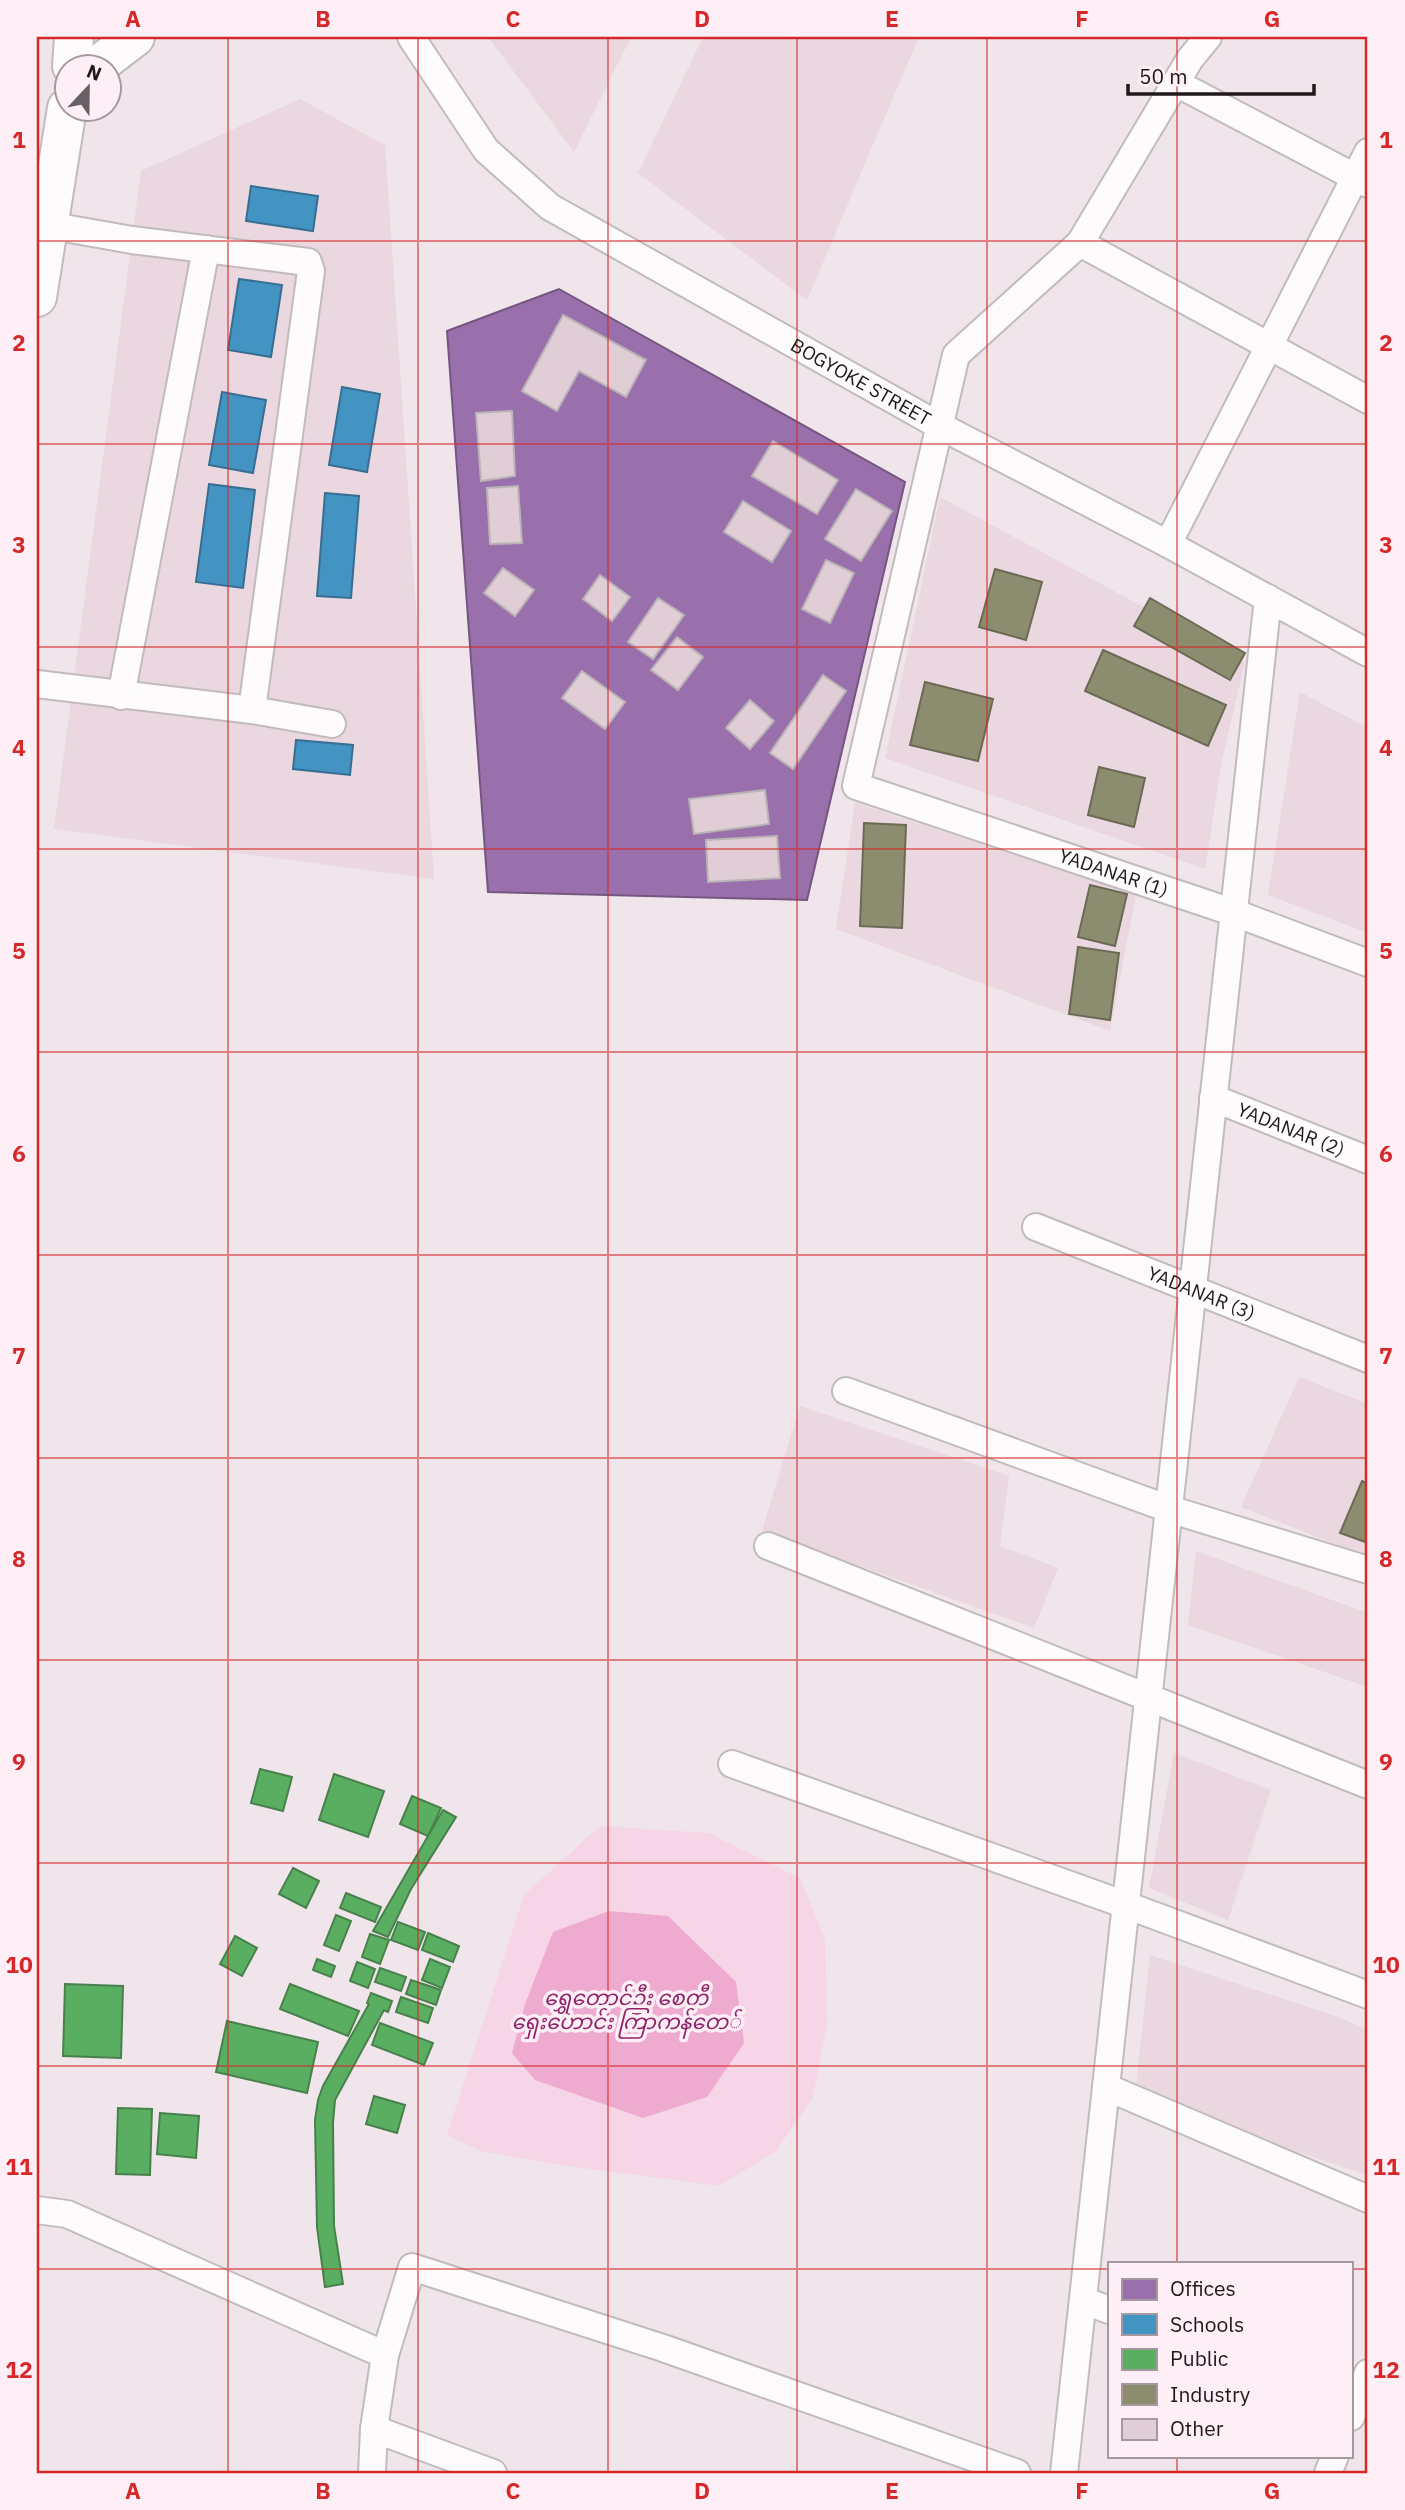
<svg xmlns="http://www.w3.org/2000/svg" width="1405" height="2510" font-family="'IBM Plex Sans','Noto Sans Myanmar',sans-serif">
	<rect width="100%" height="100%" fill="#efe5ea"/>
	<g fill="#ead7e0">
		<path d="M488,37H631L574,152Z"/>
		<path d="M703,37H919L807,300L638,173Z"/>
		<path d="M300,99L385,145L434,879L54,829L141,171Z"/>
		<path d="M940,497L1245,662L1222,760L1205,869L885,758Z"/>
		<path d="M1300,692L1368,728V933L1268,895Z"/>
		<path d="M855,803L1136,894L1110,1031L836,929Z"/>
		<path d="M1299,1377L1368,1404V1557L1241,1507Z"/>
		<path d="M800,1406L1009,1476L1000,1546L1058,1568L1034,1628L762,1531Z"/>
		<path d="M1196,1551L1368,1613V1687L1188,1625Z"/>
		<path d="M1174,1753L1271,1790L1228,1920L1149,1888Z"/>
		<path d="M1150,1955L1338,2017L1368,2030V2175L1295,2151L1136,2087Z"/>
	</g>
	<path fill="#f6d5e6" d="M600,1826L708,1833L800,1878L825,1939L827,2024L813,2097L776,2151L719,2186L553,2164L481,2151L447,2135L524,1895Z"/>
	<path fill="#efaad0" d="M609,1911L668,1916L736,1982L744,2043L707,2097L643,2118L535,2080L512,2053L525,2004L553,1932Z"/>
	<path fill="#9970ab" stroke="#745680" stroke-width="2" d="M559,289L905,482L807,900L488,892L447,331Z"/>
	<g fill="#4393c3" stroke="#386e91" stroke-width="2">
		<path d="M251,186L318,196L313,231L246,221Z"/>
		<path d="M239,279L282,285L271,357L228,350Z"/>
		<path d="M342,387L380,394L367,472L329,465Z"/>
		<path d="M222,392L266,400L253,473L209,465Z"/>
		<path d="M209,484L255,490L243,588L196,582Z"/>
		<path d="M325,493L359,496L351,598L317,596Z"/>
		<path d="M296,740L353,745L350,775L293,769Z"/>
	</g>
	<g fill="#5aae61" stroke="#48814c" stroke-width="2">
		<path d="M260,1769L292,1777L283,1811L251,1803Z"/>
		<path d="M334,1774L384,1791L368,1837L319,1820Z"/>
		<path d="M412,1796L441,1808L428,1836L400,1824Z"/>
		<path d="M443,1810L456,1817L411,1889L388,1937L373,1931Z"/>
		<path d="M293,1868L319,1881L306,1908L279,1894Z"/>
		<path d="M346,1893L381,1907L375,1922L340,1908Z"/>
		<path d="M336,1915L351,1921L339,1951L324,1945Z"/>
		<path d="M398,1922L425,1932L418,1950L391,1940Z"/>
		<path d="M428,1933L459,1946L453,1962L422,1950Z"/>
		<path d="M370,1934L389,1940L380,1964L362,1957Z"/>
		<path d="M235,1936L257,1948L242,1976L220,1964Z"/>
		<path d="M317,1959L335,1966L331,1977L313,1970Z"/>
		<path d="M430,1959L450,1967L442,1988L422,1980Z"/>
		<path d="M357,1962L375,1969L368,1988L350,1981Z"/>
		<path d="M380,1968L406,1977L401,1991L375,1982Z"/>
		<path d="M411,1980L441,1990L436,2005L406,1994Z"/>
		<path d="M65,1984L123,1986L121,2058L63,2056Z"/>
		<path d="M290,1984L359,2011L348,2036L280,2009Z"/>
		<path d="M371,1993L392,2001L388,2012L384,2010L335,2100L333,2123L334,2226L343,2284L325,2287L317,2227L315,2120L318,2100L323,2086L369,2004L367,2003Z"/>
		<path d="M401,1997L433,2008L428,2023L396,2012Z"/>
		<path d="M227,2021L318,2042L307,2093L216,2072Z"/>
		<path d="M380,2023L433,2043L424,2065L372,2045Z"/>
		<path d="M374,2096L405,2105L397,2133L366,2124Z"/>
		<path d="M118,2108L152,2109L150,2175L116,2174Z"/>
		<path d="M160,2113L199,2116L196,2158L157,2154Z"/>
	</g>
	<g fill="#8c8c6e" stroke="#6b6a55" stroke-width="2">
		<path d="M995,569L1042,582L1026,640L979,627Z"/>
		<path d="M1150,598L1245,653L1230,680L1134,626Z"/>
		<path d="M1103,650L1226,705L1208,746L1085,691Z"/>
		<path d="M925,682L993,699L978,761L910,745Z"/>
		<path d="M1099,767L1145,778L1134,827L1088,815Z"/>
		<path d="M864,823L906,825L902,928L860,926Z"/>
		<path d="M1090,885L1127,894L1115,946L1078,937Z"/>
		<path d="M1078,947L1119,953L1110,1020L1069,1014Z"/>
		<path d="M1362,1481L1368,1484V1543L1340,1533Z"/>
	</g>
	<g fill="#e0cdd6" stroke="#bab3b6" stroke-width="2">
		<path d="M563,315L646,360L626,397L579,371L557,411L522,391Z"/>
		<path d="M512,411L515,476L481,481L476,413Z"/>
		<path d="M773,441L838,480L817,514L752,476Z"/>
		<path d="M518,486L522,543L490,544L487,488Z"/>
		<path d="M856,489L892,511L861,561L825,539Z"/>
		<path d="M743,501L791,531L772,562L724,532Z"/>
		<path d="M826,560L854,573L830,623L802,609Z"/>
		<path d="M503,568L534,590L515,616L484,593Z"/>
		<path d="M600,575L630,597L612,621L583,599Z"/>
		<path d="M658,598L684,615L653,659L628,642Z"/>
		<path d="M677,637L703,657L678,690L651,670Z"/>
		<path d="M582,671L625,702L605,729L562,698Z"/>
		<path d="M823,675L846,691L793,769L770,753Z"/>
		<path d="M750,700L774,721L750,749L726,728Z"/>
		<path d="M765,790L769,824L694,834L689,799Z"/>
		<path d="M777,836L780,878L708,882L706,840Z"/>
	</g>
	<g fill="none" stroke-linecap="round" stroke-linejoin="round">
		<g stroke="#c2bbbe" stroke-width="30">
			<g id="minor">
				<path id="s1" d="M411,37L486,150L550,207L938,425L1168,544L1368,653"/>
				<path id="s2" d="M1208,37L1190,59L1080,243L956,355L856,786L1235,913L1368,963"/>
				<path d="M1176,83L1368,184"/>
				<path d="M47,225L132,240L308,262L311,271L252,710"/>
				<path d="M1080,243L1368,400"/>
				<path d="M1168,544L1368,152"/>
				<path d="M37,684L252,710L332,724"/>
				<path d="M121,696L206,249"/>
				<path id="s3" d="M1213,1098L1368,1160"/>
				<path id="s4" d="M1036,1227L1368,1359"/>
				<path d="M846,1391L1169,1509L1368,1570"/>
				<path d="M768,1546L1368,1785"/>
				<path d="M732,1764L1126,1905L1368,1995"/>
				<path d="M1106,2087L1368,2199"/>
				<path d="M37,2210L67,2214L385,2355L374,2429L372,2473"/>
				<path d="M1083,2300L1109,2310"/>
				<path d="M385,2355L412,2267L663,2348L1017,2473"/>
				<path d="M1351,2417L1368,2373"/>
				<path d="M374,2429L493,2473"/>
				<path d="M1064,2473L1268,598"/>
				<path d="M1328,2473L1335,2456"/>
			</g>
		</g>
		<g stroke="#c2bbbe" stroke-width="42">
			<g id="primary">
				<path d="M72,66L74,37"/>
				<path d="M97,66L135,37"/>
				<path d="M37,297L67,108"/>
			</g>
		</g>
		<use href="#minor" stroke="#fdfbfc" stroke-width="26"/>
		<use href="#primary" stroke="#fdfbfc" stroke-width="38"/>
	</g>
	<path fill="none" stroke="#d62828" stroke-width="2" stroke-opacity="0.55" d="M228,37V2473M418,37V2473M608,37V2473M797,37V2473M987,37V2473M1177,37V2263M37,241H1368M37,444H1368M37,647H1368M37,849H1368M37,1052H1368M37,1255H1368M37,1458H1368M37,1660H1368M37,1863H1368M37,2066H1368M37,2269H1109M1351,2269H1368M1177,2456V2473"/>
	<g text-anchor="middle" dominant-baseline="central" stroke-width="7" stroke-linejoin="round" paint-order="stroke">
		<g font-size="19" fill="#1f191c" stroke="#feeff7">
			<text stroke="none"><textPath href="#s1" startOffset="578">BOGYOKE STREET</textPath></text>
			<text stroke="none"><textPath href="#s2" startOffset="1124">YADANAR (1)</textPath></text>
			<text stroke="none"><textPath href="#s3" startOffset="84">YADANAR (2)</textPath></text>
			<text stroke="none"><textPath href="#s4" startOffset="178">YADANAR (3)</textPath></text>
		</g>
		<g font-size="21" font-style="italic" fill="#902469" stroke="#feeff7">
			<text x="626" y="1997">ရွှေတောင်ဦး စေတီ<tspan x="626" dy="24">ရှေး‌ဟောင်း ကြာကန်တေ်</tspan></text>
		</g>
	</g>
	<rect width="1405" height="2510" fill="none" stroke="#feeff7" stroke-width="77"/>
	<rect x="1108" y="2262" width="245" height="196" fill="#feeff7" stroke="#a5999f" stroke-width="2"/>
	<rect x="1122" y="2279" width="35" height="21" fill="#9970ab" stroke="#a5999f" stroke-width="2"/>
	<text x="1170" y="2296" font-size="21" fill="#1f191c">Offices</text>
	<rect x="1122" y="2314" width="35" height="21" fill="#4393c3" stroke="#a5999f" stroke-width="2"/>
	<text x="1170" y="2332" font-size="21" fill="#1f191c">Schools</text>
	<rect x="1122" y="2349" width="35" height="21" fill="#5aae61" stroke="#a5999f" stroke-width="2"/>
	<text x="1170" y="2366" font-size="21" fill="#1f191c">Public</text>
	<rect x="1122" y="2384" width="35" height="21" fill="#8c8c6e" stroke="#a5999f" stroke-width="2"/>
	<text x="1170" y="2402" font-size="21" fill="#1f191c">Industry</text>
	<rect x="1122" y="2419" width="35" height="21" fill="#e0cdd6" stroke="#a5999f" stroke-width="2"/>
	<text x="1170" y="2436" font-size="21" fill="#1f191c">Other</text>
	<g transform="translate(88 88) rotate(22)"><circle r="33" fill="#feeff7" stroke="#a5999f" stroke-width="2"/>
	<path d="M0-5L12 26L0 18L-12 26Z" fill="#686064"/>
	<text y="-10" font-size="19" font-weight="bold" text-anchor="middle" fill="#1f191c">N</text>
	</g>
	<path d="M1128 84v10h186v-10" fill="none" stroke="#1f191c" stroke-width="3.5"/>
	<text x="1139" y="84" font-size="21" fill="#1f191c" stroke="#feeff7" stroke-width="5" paint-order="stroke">50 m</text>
	<rect x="38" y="38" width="1328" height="2434" fill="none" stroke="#d62828" stroke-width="2.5"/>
	<g font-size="23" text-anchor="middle" font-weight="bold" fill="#d62828">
		<text x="133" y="27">A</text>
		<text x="323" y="27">B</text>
		<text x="513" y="27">C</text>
		<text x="702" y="27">D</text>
		<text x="892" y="27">E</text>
		<text x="1082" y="27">F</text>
		<text x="1272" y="27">G</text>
		<text x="19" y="148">1</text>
		<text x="1386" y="148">1</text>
		<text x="19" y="351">2</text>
		<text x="1386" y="351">2</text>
		<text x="19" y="553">3</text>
		<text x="1386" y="553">3</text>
		<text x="19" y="756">4</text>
		<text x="1386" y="756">4</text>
		<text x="19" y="959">5</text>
		<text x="1386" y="959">5</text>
		<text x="19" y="1162">6</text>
		<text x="1386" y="1162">6</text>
		<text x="19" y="1364">7</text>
		<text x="1386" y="1364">7</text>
		<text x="19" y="1567">8</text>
		<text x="1386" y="1567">8</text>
		<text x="19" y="1770">9</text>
		<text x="1386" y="1770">9</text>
		<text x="19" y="1973">10</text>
		<text x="1386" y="1973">10</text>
		<text x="19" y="2175">11</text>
		<text x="1386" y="2175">11</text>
		<text x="19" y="2378">12</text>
		<text x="1386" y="2378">12</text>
		<text x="133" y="2499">A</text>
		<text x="323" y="2499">B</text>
		<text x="513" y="2499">C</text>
		<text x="702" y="2499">D</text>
		<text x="892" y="2499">E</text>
		<text x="1082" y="2499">F</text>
		<text x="1272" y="2499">G</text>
	</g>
</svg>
